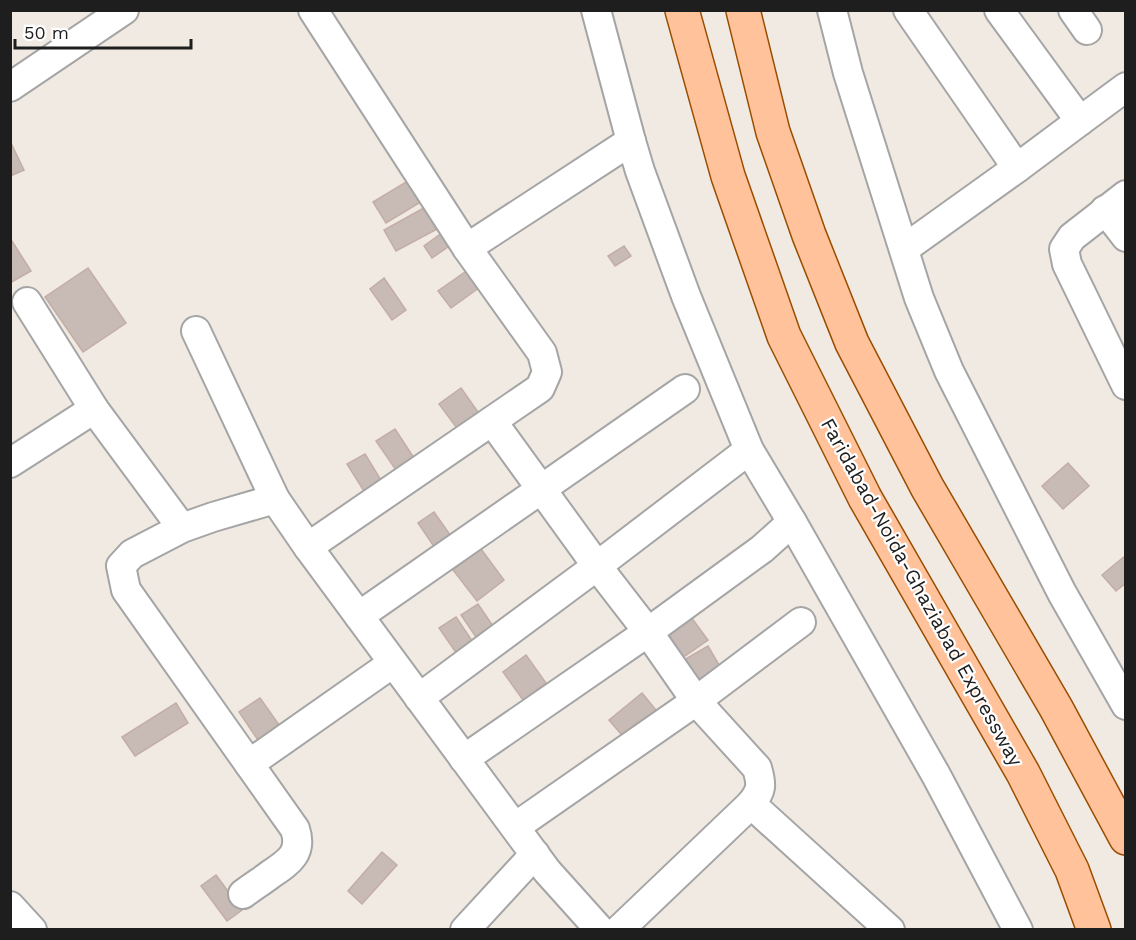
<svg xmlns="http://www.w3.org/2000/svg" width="1136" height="940" font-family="'Work Sans',sans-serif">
	<rect width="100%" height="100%" fill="#f0eae3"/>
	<g fill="#c8bbb6" stroke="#c3ada5" stroke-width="1.5">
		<path d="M10,141L24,170L10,176Z"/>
		<path d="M416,176L429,197L386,223L373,202Z"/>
		<path d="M429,205L441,227L396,251L384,230Z"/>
		<path d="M446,230L455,242L432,258L424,246Z"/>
		<path d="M10,238L31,271L10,283Z"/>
		<path d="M624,246L631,256L615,266L608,256Z"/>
		<path d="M475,265L487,282L451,308L438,291Z"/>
		<path d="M88,268L126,323L83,352L45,297Z"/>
		<path d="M384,278L406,310L392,320L370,289Z"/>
		<path d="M461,388L483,419L462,435L439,404Z"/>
		<path d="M395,429L416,461L398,473L376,441Z"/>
		<path d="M365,454L384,485L367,496L347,464Z"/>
		<path d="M1068,463L1089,486L1063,509L1042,486Z"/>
		<path d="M434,512L453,539L437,551L418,523Z"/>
		<path d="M481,549L504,580L477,601L453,570Z"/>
		<path d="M1126,555V583L1116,591L1102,575Z"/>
		<path d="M478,604L497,632L480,643L461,615Z"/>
		<path d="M456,617L475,645L459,657L439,628Z"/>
		<path d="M691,617L708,640L675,663L659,640Z"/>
		<path d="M708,646L722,670L692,688L677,664Z"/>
		<path d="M526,655L546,683L523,700L503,672Z"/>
		<path d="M642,693L660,715L627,741L609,720Z"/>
		<path d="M260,698L282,729L260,743L239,712Z"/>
		<path d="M176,703L188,723L135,756L122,737Z"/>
		<path d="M382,852L397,865L362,904L348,891Z"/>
		<path d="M216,875L242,910L227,921L201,886Z"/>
	</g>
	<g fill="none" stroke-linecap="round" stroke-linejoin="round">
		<g stroke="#a5a5a5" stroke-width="32">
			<g id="minor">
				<path d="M596,10L631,141L640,171L686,296L749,450L792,522L936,775L1018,930"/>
				<path d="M832,10L848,73L919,298L949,371L1062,593L1126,705"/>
				<path d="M908,10L1017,168"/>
				<path d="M999,10L1080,121L1126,87"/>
				<path d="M1073,10L1087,30"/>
				<path d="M10,87L124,10"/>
				<path d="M1126,195L1072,237L1064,249L1067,264L1126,385"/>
				<path d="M1105,210L1126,237"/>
				<path d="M467,248L631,141"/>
				<path d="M904,249L1017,168L1080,121"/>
				<path d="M27,302L94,409L182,528"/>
				<path d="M196,331L275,499L308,547L547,871L600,930"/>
				<path d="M492,421L597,566L648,632L696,701L757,768C762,785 762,790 751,804L890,930"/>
				<path d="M10,463L94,409"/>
				<path d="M308,547L540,388L547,372L542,353L467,248L313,10"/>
				<path d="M359,616L685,389"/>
				<path d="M419,698L597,566L749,450"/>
				<path d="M464,759L648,632L762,549L792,522"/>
				<path d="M249,764L393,663"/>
				<path d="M515,827L696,701L801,622"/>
				<path d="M243,894C252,887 262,881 271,874C289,862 303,853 295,829L126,590L121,566L132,554L182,528L213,517L275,499"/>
				<path d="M10,906L32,930"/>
				<path d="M465,930L535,854"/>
				<path d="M619,930L751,804"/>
			</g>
		</g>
		<g stroke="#994d00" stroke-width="36">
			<g id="major">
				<path d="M682,10L728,176L784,336L865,498L1023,773L1072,870L1094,930"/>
				<path d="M743,10L773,132L809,235L852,343L927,487L1056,708L1126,838"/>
			</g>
		</g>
		<use href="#minor" stroke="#fff" stroke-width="28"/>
		<use href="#major" stroke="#ffc29a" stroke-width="33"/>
	</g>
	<g text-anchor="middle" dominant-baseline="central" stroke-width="4.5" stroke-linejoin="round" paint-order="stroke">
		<g font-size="20" fill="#1e1e1e" stroke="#fff">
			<text transform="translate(922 592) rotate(61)">Faridabad-Noida-Ghaziabad Expressway</text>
		</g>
	</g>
	<rect width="1136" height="940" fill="none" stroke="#1e1e1e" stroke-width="24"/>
	<path d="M15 39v9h176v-9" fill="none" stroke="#1e1e1e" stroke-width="3"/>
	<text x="24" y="39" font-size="18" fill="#1e1e1e" stroke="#ffffff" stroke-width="4.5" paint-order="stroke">50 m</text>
</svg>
